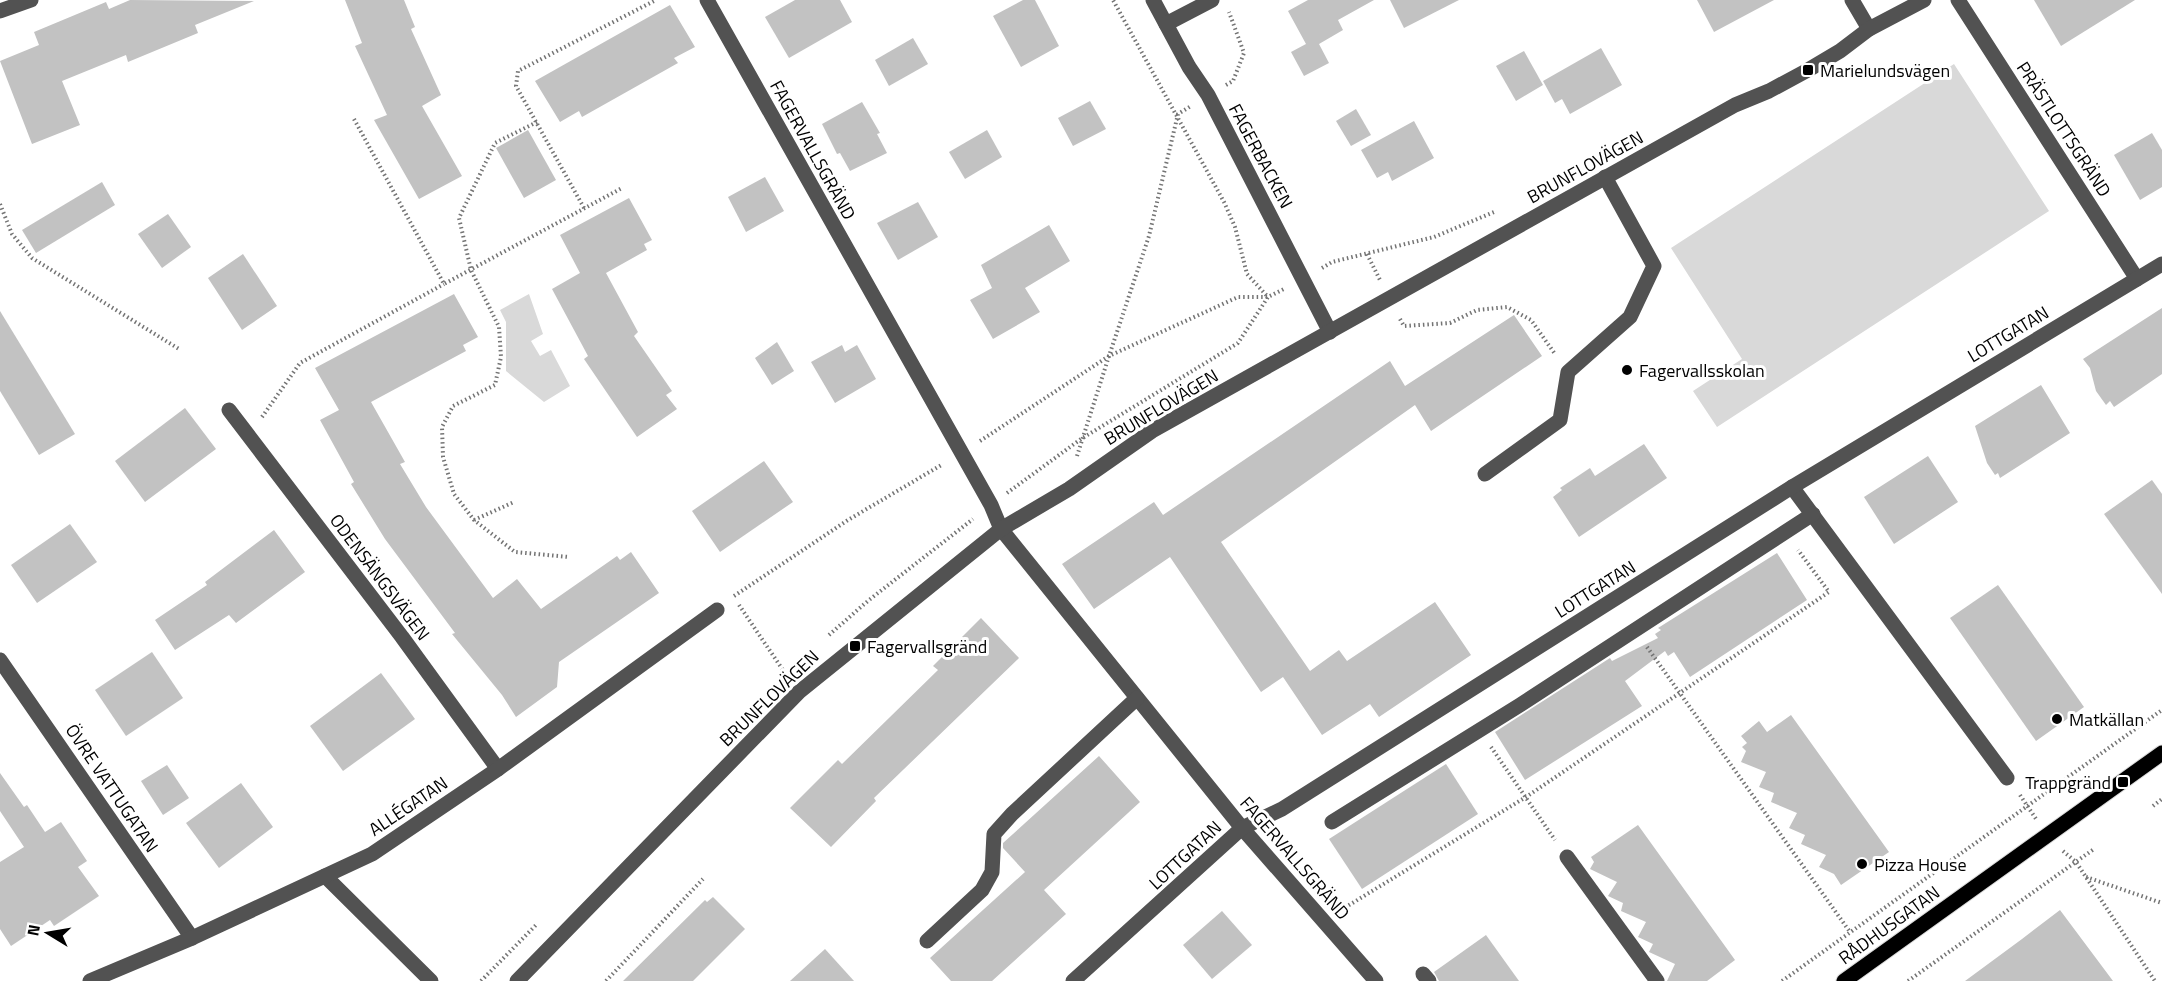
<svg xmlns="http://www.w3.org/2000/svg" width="2162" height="981" font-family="'Titillium Web',sans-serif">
	<rect width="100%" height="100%" fill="#fff"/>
	<g fill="#d9d9d9">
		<path d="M1954,64L2049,211L1717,427L1693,391L1742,359L1671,248Z"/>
		<path d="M529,294L543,334L531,341L540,356L551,350L570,386L544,402L506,371V322L500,310Z"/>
	</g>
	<g fill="#c2c2c2">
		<path d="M130,0L254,1L195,25L198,33L128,62L126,55L62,81L80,125L32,144L0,61L39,45L34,32L106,2L109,9Z"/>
		<path d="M345,0H404L415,27L411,29L441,95L422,106L462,176L419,199L374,120L387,115L355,46L362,43Z"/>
		<path d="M795,0H840L852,22L789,58L765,17Z"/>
		<path d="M1023,0H1035L1059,46L1021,67L993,16Z"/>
		<path d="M1308,0H1374L1338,20L1343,30L1319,44L1329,63L1304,76L1291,52L1306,44L1288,11Z"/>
		<path d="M1390,0H1459L1404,28Z"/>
		<path d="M1697,0H1774L1714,32Z"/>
		<path d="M2034,0H2135L2061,46Z"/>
		<path d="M670,5L695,47L674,58L678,63L582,117L579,111L560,122L535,81Z"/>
		<path d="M913,38L928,64L889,86L875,60Z"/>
		<path d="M1601,48L1622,85L1570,114L1562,99L1555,103L1543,81Z"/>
		<path d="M1524,51L1543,85L1516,101L1496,66Z"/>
		<path d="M1090,101L1106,129L1073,146L1058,118Z"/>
		<path d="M862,102L880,133L877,134L887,153L850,171L840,153L837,154L822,124Z"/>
		<path d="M1356,109L1371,135L1351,146L1336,121Z"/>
		<path d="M1414,121L1434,158L1392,181L1388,172L1377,178L1361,150Z"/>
		<path d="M528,130L556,180L524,198L496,148Z"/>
		<path d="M987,130L1002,157L965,179L949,152Z"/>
		<path d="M2152,133L2162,150V187L2140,200L2114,155Z"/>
		<path d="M765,177L784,211L746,232L728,197Z"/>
		<path d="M102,182L115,205L36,253L22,230Z"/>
		<path d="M629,198L652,240L644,244L647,250L606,273L638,332L634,336L672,391L666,395L677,409L637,437L584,359L588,356L552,289L580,273L560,235Z"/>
		<path d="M918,202L938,237L898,260L877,223Z"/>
		<path d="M168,214L191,247L162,268L138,234Z"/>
		<path d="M1049,225L1070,261L1025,288L1040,312L993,339L970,300L992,288L981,265Z"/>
		<path d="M243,254L277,306L242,330L208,278Z"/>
		<path d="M454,294L478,337L463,345L466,351L371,402L405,462L400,464L426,507L493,598L517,579L541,609L617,556L620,560L631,552L659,593L559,662L557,687L516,717L502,695L452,634L455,633L385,539L351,484L354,482L320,420L339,410L315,368Z"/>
		<path d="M2162,308V374L2114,407L2110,401L2106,405L2096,391L2090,368L2083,359Z"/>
		<path d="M0,311L75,434L39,455L0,391Z"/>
		<path d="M1514,315L1542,356L1431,431L1415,405L1221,542L1310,671L1339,650L1347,661L1435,602L1471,655L1379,717L1370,704L1322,735L1283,677L1261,692L1170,557L1094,609L1062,564L1154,502L1163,515L1390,361L1405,386Z"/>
		<path d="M777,342L794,371L772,385L755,358Z"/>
		<path d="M842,345L845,352L857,345L876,379L835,403L811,362Z"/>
		<path d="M2041,385L2070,433L2000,478L1998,473L1995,475L1987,463L1975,426Z"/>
		<path d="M185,408L216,449L145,502L115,461Z"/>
		<path d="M1644,444L1667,478L1579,537L1553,497L1562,490L1560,488L1590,468L1595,476Z"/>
		<path d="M1928,456L1958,502L1894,544L1864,497Z"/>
		<path d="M764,461L793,502L720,552L692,511Z"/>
		<path d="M2152,480L2162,494V594L2104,514Z"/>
		<path d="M70,524L97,562L37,603L11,565Z"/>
		<path d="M274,530L305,572L236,623L229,615L175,650L155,620L207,585L205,582Z"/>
		<path d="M1777,553L1807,600L1690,677L1674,652L1668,656L1665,651L1625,681L1642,706L1525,780L1495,732L1610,658L1612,661L1658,638L1655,634L1661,630L1658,628Z"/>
		<path d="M1998,585L2084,707L2036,741L1950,618Z"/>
		<path d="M981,618L1019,658L874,798L876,801L831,847L790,808L838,760L842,764L938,670L933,666Z"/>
		<path d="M152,652L183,698L126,736L95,690Z"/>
		<path d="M381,673L415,719L343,771L310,726Z"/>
		<path d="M1791,715L1889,852L1841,885L1834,874L1819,867L1826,855L1801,844L1805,835L1789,828L1797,813L1771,802L1774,793L1759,787L1766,772L1741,762L1746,751L1742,747L1747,743L1741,736L1759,721L1767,732Z"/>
		<path d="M1099,756L1140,802L1044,890L1066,914L992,981H951L930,958L1025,872L1003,848V843Z"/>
		<path d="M1446,764L1478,814L1362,889L1329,839Z"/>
		<path d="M167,765L189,798L163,815L141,781Z"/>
		<path d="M0,773L24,807L27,805L45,832L61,822L87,861L78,867L99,896L54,926L50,920L11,946L0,929V862L24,847L0,811Z"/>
		<path d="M241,783L273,827L219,868L186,823Z"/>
		<path d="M1638,825L1735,960L1707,981H1667L1675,964L1649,952L1653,944L1638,937L1646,922L1621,911L1623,903L1608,896L1617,882L1590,869L1594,862L1591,857Z"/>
		<path d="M713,897L745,929L693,981H623L705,900L707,902Z"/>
		<path d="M2060,910L2113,981H1965L2022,939Z"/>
		<path d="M1222,911L1252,945L1212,979L1183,945Z"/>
		<path d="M1486,935L1519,981H1439L1434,972Z"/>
		<path d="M825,949L854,981H790Z"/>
	</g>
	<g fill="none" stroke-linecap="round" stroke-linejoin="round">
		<g stroke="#dbdbdb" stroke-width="17">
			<path id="major" d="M1844,981L2162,753"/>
		</g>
		<g stroke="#747474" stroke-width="4" stroke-dasharray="1.5 3" stroke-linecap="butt">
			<path d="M1226,85L1233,81L1244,53L1229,12"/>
			<path d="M354,119L444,284L622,188"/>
			<path d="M537,122L495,143L459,218L471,270L499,327L501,357L495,385L453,406L442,427L443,457L454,494L474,520L515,552L569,557"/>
			<path d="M0,204L12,234L32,258L179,349"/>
			<path d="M584,208L516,86L518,71L656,0"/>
			<path d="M1367,254L1380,280"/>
			<path d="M1322,268L1332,262L1434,237L1494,212"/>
			<path d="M1400,319L1404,326L1450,323L1477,310L1507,307L1531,320L1555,354"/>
			<path d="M262,417L300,363L444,284"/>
			<path d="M980,441L1109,356L1149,236L1178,114L1191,106"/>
			<path d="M1077,456L1109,356L1238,297H1268L1284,289"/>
			<path d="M1007,493L1081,439L1238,343L1268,297L1247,274L1235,227L1224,202L1113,0"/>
			<path d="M474,520L514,502"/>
			<path d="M734,596L848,520L943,464"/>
			<path d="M739,605L787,676"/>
			<path d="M829,635L869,600L973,519"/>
			<path d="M1647,647L1850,932"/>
			<path d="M1491,747L1555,840"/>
			<path d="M2020,795L2036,819"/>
			<path d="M2153,806L2162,799"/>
			<path d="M2063,851L2076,862L2155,981"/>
			<path d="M2086,877L2162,903"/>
			<path d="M1341,910L1526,797L1829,592L1798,550"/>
			<path d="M481,981L536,925"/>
			<path d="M606,981L703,879"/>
			<path d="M1782,981L2162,710"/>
			<path d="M1908,981L2094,849"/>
		</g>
		<g stroke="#525252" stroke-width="15">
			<path d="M707,0L991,505L1001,529L1242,828L1376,981"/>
			<path d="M1153,0L1189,67L1208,95L1330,332"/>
			<path d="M1852,0L1869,29"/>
			<path d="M1958,0L2137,279"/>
			<path d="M0,11L31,0"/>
			<path d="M1166,24L1212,0"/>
			<path d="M229,410L402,637L498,769"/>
			<path d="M1485,474L1560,420L1568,372L1630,317L1654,266L1605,177"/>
			<path d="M1792,487L2007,778"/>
			<path d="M0,660L192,938"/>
			<path d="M1332,822L1520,705L1813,514"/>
			<path d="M1567,857L1657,981"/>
			<path d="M325,876L431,981"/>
			<path d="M927,941L982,890L992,872L994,834L1012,814L1137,698"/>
			<path d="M1423,974L1429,981"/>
			<path d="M90,981L192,938L372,854L498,769L717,610"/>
			<path d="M517,981L799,692L1001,529L1069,489L1152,431L1735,105L1769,91L1808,70L1840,51L1869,29L1924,0"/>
			<path d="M1073,981L1242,828L1282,809L1792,487L2162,264"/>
		</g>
		<use href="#major" stroke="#000" stroke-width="15"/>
	</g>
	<g fill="#000" stroke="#fff" stroke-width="2">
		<rect x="1802" y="64" width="12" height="12" rx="3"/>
		<circle cx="1627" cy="370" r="6"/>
		<rect x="849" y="640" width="12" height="12" rx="3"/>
		<circle cx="2057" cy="719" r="6"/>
		<rect x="2117" y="776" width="12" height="12" rx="3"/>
		<circle cx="1862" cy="864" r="6"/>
	</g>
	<g text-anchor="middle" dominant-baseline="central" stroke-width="6" stroke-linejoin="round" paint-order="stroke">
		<g font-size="18" fill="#000" stroke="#fff" text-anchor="start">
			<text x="1820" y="70">Marielundsvägen</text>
			<text x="1639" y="370">Fagervallsskolan</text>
			<text x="867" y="646">Fagervallsgränd</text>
			<text x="2069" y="719">Matkällan</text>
			<text x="2111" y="782" text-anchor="end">Trappgränd</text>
			<text x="1874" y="864">Pizza House</text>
		</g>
		<g font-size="18" fill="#000" stroke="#fff">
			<text transform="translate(2064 129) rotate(57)">PRÄSTLOTTSGRÄND</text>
			<text transform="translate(813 150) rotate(61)">FAGERVALLSGRÄND</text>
			<text transform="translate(1261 156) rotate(62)">FAGERBACKEN</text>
			<text transform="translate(1585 167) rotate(-29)">BRUNFLOVÄGEN</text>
			<text transform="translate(2008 334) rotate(-31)">LOTTGATAN</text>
			<text transform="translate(1161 407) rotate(-31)">BRUNFLOVÄGEN</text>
			<text transform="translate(380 577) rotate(53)">ODENSÄNGSVÄGEN</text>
			<text transform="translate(1595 589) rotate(-32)">LOTTGATAN</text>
			<text transform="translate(769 698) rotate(-44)">BRUNFLOVÄGEN</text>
			<text transform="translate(112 788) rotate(56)">ÖVRE VATTUGATAN</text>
			<text transform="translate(408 806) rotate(-34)">ALLÉGATAN</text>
			<text transform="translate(1185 855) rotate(-43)">LOTTGATAN</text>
			<text transform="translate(1295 858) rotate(49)">FAGERVALLSGRÄND</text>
			<text transform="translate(1889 925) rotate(-36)">RÅDHUSGATAN</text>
		</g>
	</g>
	<g transform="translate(48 933) rotate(281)" stroke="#ffffff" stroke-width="4.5" paint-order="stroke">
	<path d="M0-4.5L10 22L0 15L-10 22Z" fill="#000000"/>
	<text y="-9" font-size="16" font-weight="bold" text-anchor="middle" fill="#000000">N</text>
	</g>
</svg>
